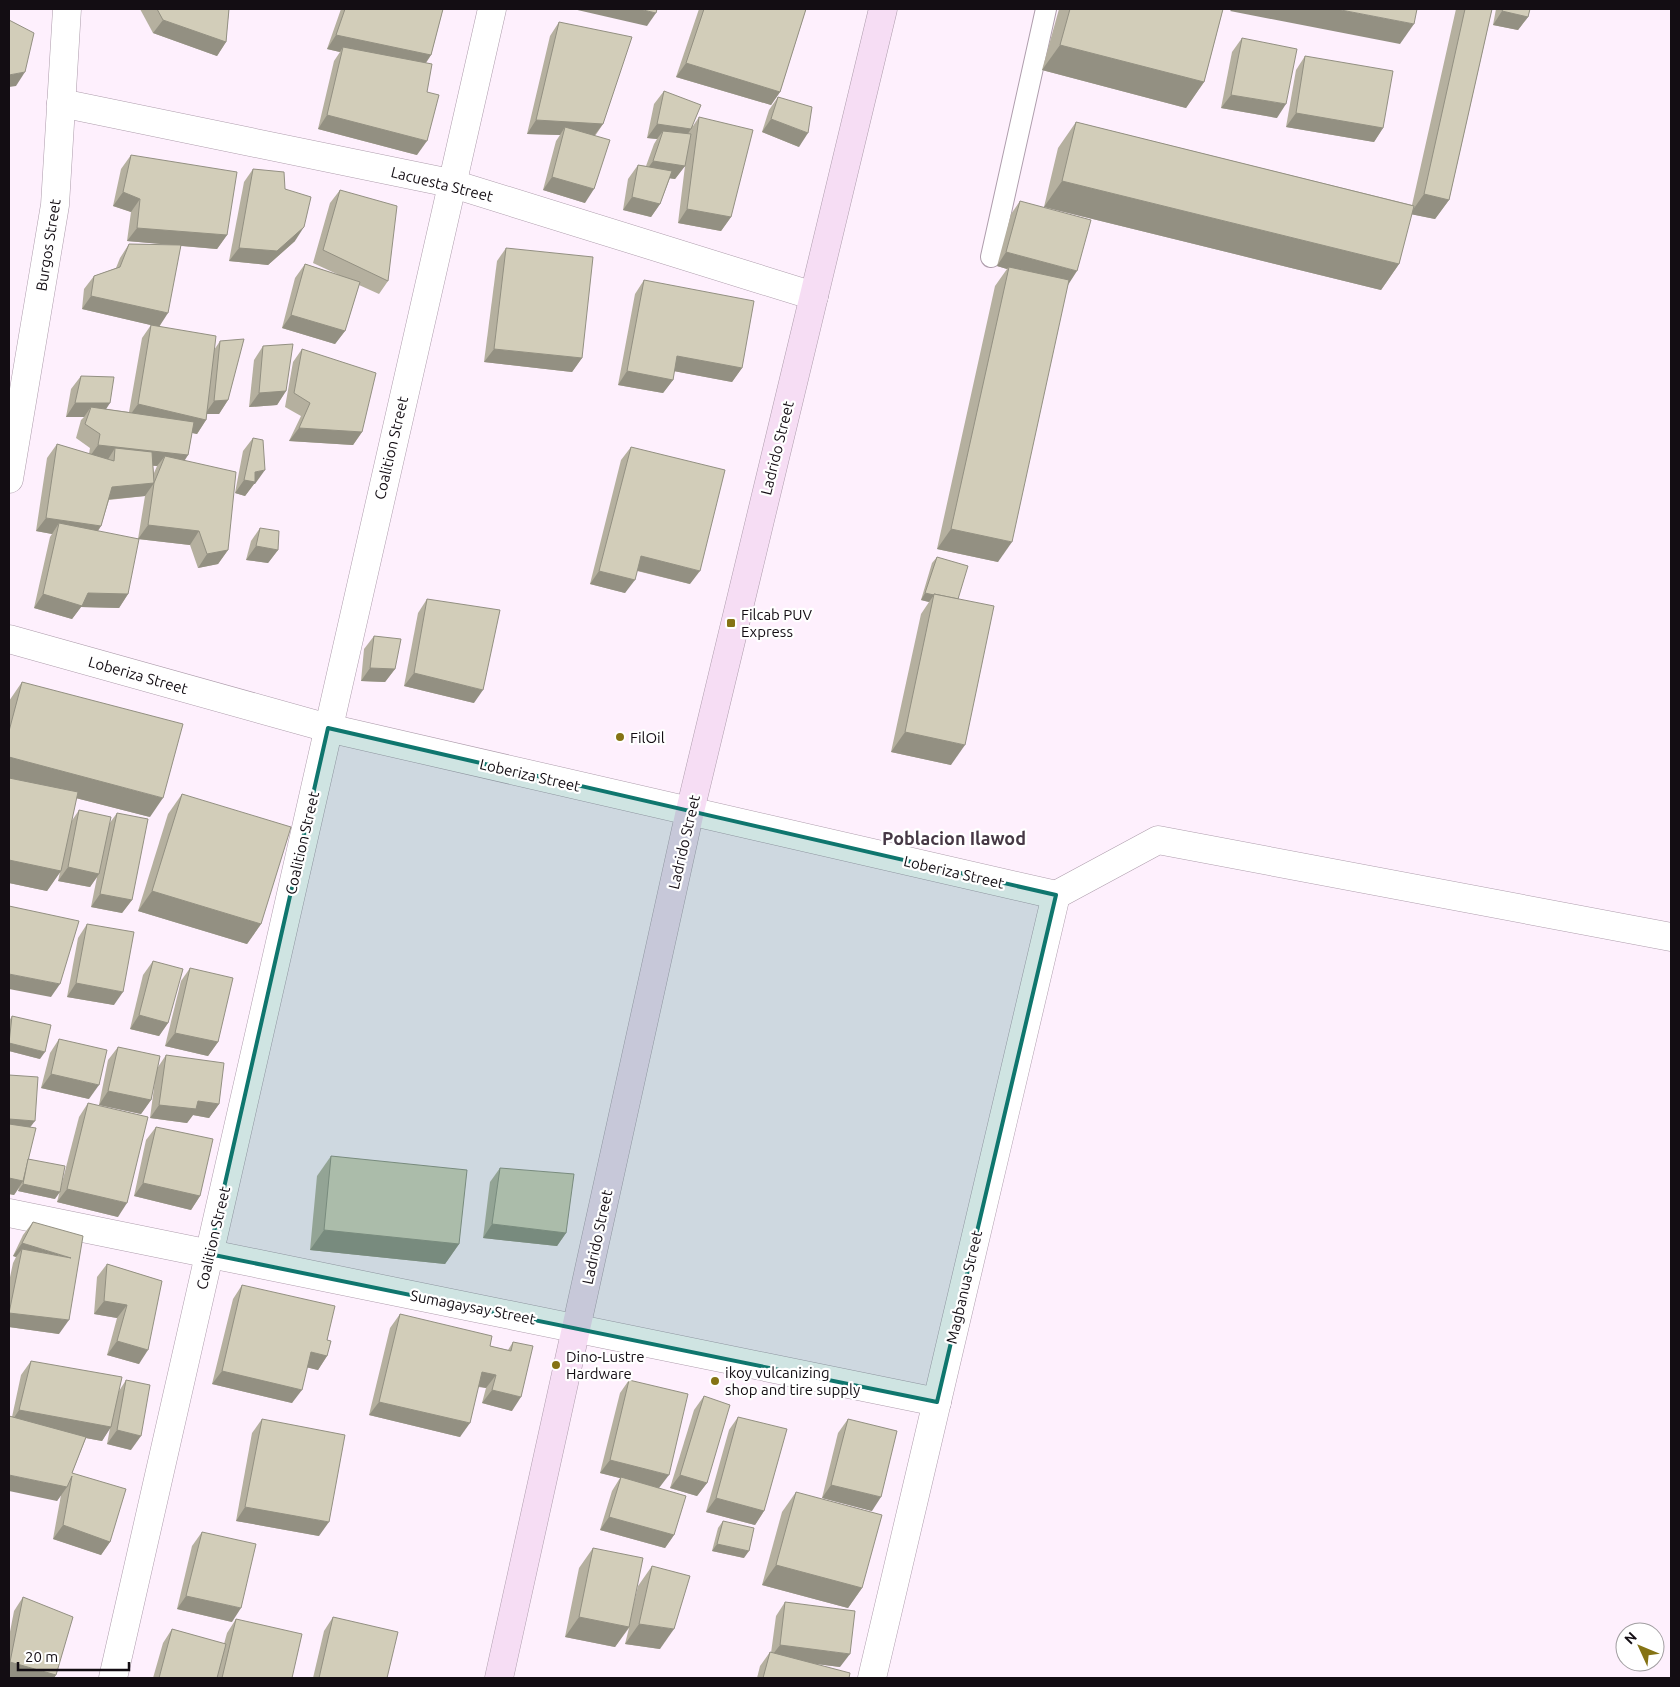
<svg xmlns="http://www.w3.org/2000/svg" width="1680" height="1687" font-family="Ubuntu,sans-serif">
	<rect width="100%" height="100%" fill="#fef0fd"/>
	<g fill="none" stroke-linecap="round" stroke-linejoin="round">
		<g stroke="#ae9dac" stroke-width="22">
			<path id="service" d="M991,257L1046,9"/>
		</g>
		<g stroke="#ae9dac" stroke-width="29">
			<g id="minor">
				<path d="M61,103L450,183L814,296"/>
				<path d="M9,479L55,205L67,9"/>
				<path d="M9,639L328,728L1056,895"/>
				<path d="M1056,895L1158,840L1671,937"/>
				<path d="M9,1213L937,1402"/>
				<path d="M113,1678L492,9"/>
				<path d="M872,1678L1056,895"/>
			</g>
		</g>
		<g stroke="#ae9dac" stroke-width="29">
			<path id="secondary" d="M499,1678L690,811L883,9"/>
		</g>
		<use href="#service" stroke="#fff" stroke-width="20"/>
		<use href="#minor" stroke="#fff" stroke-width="28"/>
		<use href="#secondary" stroke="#f6ddf4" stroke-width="28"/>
	</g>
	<g fill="#b5b09f" fill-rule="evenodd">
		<path d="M140,9H229L226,42L217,56L153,33Z"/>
		<path d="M341,9H443L431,55L426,63L427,92L417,155L318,129L334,61L340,52L327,49Z"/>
		<path d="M699,9H806L780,92L771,105L676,77Z"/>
		<path d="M1059,9H1223L1204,82L1186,108L1042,70Z"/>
		<path d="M1456,9H1492L1449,200L1435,219L1411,214L1399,264L1381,290L1044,207L1058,148L1076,122L1412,205Z"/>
		<path d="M1496,9H1530L1528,17L1518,30L1493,25Z"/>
		<path d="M559,22L603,124L595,136L585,203L543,190L556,141L560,135L527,134L550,36Z"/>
		<path d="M1242,38L1277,118L1221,108L1232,52Z"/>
		<path d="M1305,56L1383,128L1374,142L1286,127L1296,70Z"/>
		<path d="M664,91L693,126L699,117L731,217L721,231L678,223L685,166L675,179L670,178L660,204L651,217L623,210L628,179L638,165L646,166L654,144L657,139L647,138L654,104Z"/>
		<path d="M778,97L799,147L762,132L769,110Z"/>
		<path d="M131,155L227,235L217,249L181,246L159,326L214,350L220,341L228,400L219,414H207L206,420L197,434L192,433L188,455L185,460L228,550L218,564L198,568L190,545L138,539L145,496L109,500L101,526L98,531L128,594L119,608L81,607L72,619L34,608L50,537L52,534L36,531L47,458L57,444L89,454L90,448L76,438L81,420L84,417H66L71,389L81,376L106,409L129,412L142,338L151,325L82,309L84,289L94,276L116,268L120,258L129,244L174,245L127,241L131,212L113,206L121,169ZM153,466H157L154,473Z"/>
		<path d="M253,169L285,189L295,241L268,265L229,261L244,182Z"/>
		<path d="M340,190L388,281L379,294L359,285L345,331L335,344L282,328L295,278L305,264L339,275L313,263L330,203Z"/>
		<path d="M1020,201L1068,284L998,562L937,549L995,286L1007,269L997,266L1011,214Z"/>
		<path d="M506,248L582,358L572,372L484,362L497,261Z"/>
		<path d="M644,280L742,368L732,382L674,371L673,380L663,393L618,385L635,294Z"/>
		<path d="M263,346L286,391L277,405L249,407L254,360Z"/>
		<path d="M302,349L362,432L353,445L289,441L301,416L285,407L293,362Z"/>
		<path d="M253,438L255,484H254L245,496L235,493L243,451Z"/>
		<path d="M631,447L690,584L637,571L625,593L590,584L621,460Z"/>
		<path d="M260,528L278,550L268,563L246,560L251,541Z"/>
		<path d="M937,557L958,599L951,765L891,752L921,614L929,602L921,600L932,563Z"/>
		<path d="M427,599L474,703L404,686L418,613Z"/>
		<path d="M374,636L395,669L385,682L361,681L364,649Z"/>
		<path d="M22,682L150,817L76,798L71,822L79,810L109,824L117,813L132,900L122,913L91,907L97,877L90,887L58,881L60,872L47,891L9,883V701Z"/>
		<path d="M182,794L261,924L247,944L138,911L168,814Z"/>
		<path d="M87,924L114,1005L67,997L78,938Z"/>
		<path d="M153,961L168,1023L159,1036L130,1029L143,975Z"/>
		<path d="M190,968L218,1042L208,1056L165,1046L181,981Z"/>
		<path d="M12,1016L40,1059L9,1051V1021Z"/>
		<path d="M59,1039L89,1099L41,1088L50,1053Z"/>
		<path d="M118,1047L158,1067L166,1055L219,1104L209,1118L193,1115L187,1123L150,1118L155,1080L151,1100L141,1114L99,1105L108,1060Z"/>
		<path d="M9,1075L30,1128L28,1159L55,1199L18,1191L19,1188L14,1195L9,1194Z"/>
		<path d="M88,1103L118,1217L57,1202L79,1117Z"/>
		<path d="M156,1127L200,1196L191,1210L134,1196L146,1140Z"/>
		<path d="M331,1156L459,1244L445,1264L310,1250L317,1176Z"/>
		<path d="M500,1168L566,1233L557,1246L483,1238L490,1182Z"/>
		<path d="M33,1222L59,1334L9,1327V1282L13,1263L16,1257L13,1256L23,1235Z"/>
		<path d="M107,1264L162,1281L139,1364L107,1355L117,1318L94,1314L97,1277Z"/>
		<path d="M242,1285L327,1340V1356L318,1370L307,1367L292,1403L212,1384L233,1299Z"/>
		<path d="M400,1314L490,1346L508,1350L513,1342L512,1411L482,1403L486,1388L478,1387L460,1437L369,1415L390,1328Z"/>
		<path d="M31,1361L119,1391L126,1380L131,1450L107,1444L110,1428L102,1441L86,1438L72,1473L110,1542L101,1555L53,1539L61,1495L57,1501L12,1417L21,1375Z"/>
		<path d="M629,1380L659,1488L674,1535L665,1548L600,1530L612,1491L620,1478L600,1473L620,1393Z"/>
		<path d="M704,1396L707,1483L697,1496L670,1488L694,1410Z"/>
		<path d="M738,1417L764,1511L755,1525L706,1512L729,1430Z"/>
		<path d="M262,1419L319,1536L236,1521L252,1433Z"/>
		<path d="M848,1419L872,1511L822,1498L838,1433Z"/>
		<path d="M796,1492L862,1588L848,1608L762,1585L782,1512Z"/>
		<path d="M723,1521L744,1558L712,1551L718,1528Z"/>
		<path d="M202,1532L232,1622L177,1609L192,1546Z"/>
		<path d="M593,1548L632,1611L638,1586L652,1566L660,1649L625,1644L629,1628L615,1647L565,1637L579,1568Z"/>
		<path d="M23,1597L56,1675L54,1678H9V1637L14,1611Z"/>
		<path d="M785,1602L840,1667L817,1664L849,1678H757L760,1666L770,1652L771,1653L776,1616Z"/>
		<path d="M333,1617L387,1678H313L324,1631Z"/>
		<path d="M236,1619L292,1678H153L163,1643L172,1629L224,1644L227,1633Z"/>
	</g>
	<g fill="#939082">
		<path d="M573,9H639L656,13L647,26Z"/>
		<path d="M1232,9H1336L1414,24L1400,44L1230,11Z"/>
		<path d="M1502,11L1528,17L1518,30L1493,25Z"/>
		<path d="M163,20L226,42L217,56L153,33Z"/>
		<path d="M336,35L431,55L422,68L343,47L340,52L327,49Z"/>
		<path d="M1060,45L1204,82L1186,108L1042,70Z"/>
		<path d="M686,63L780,92L771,105L676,77Z"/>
		<path d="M25,72L16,86L9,87V75Z"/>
		<path d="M1231,95L1286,104L1277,118L1221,108Z"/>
		<path d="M1296,113L1383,128L1374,142L1286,127Z"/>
		<path d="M327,115L427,141L417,155L318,129Z"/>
		<path d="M771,119L808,133L799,147L762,132Z"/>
		<path d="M536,120L603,124L593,137L565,127L560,135L527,134Z"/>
		<path d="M657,124L691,129L682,143L663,131L657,139L647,138Z"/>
		<path d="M653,161L685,166L675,179L643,175Z"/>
		<path d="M552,177L594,189L585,203L543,190Z"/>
		<path d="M1062,181L1399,264L1381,290L1044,207Z"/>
		<path d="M123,192L140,199L131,212L113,206Z"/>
		<path d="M1424,194L1449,200L1435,219L1410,214Z"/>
		<path d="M632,197L660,204L651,217L623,210Z"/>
		<path d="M687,209L731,217L721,231L678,223Z"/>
		<path d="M304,227L295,241L268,265L229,261L239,248Z"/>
		<path d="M137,228L227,235L217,249L127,241Z"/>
		<path d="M1006,252L1077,271L1068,285L1009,267L1007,269L997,266Z"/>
		<path d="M91,296L168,313L159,327L82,309Z"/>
		<path d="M291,315L345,331L335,344L282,328Z"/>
		<path d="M494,349L582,358L572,372L484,362Z"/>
		<path d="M677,356L742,368L732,382L668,370Z"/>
		<path d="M627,371L673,380L663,393L618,385Z"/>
		<path d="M286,391L277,405L249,407L259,393Z"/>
		<path d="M228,400L219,414H205L214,401Z"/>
		<path d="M75,403H110L101,417L91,407L84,417H66Z"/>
		<path d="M138,404L206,420L197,434L128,418Z"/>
		<path d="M299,428L362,432L353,445L289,441Z"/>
		<path d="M98,445L188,455L179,468L165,456L157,466L114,461L115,448L107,461L88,459Z"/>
		<path d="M265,470L255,484H254L245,496L235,493L244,480L255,472Z"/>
		<path d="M154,483L145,496L103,500L112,487Z"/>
		<path d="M46,518L101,526L92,539L59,523L52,534L36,531Z"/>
		<path d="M148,525L199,531L190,545L138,539Z"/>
		<path d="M951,529L1012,542L998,562L937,549Z"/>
		<path d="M256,546L278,550L268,563L246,560Z"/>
		<path d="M228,550L218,564L198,568L207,554Z"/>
		<path d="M641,556L700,571L690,584L631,569Z"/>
		<path d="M599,571L635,580L625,593L590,584Z"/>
		<path d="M88,593L128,594L119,608L81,607L72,619L34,608L43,594Z"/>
		<path d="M925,593L934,595L929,602L921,600Z"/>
		<path d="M370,668L395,669L385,682L361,681Z"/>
		<path d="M414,673L483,690L474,703L404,686Z"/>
		<path d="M905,732L965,745L951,765L891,752Z"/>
		<path d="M9,757L163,798L150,817L9,781Z"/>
		<path d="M9,860L61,871L47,891L9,883Z"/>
		<path d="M68,867L99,874L90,887L58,881Z"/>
		<path d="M152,891L261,924L247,944L138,911Z"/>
		<path d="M100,894L132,900L122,913L91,907Z"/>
		<path d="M9,974L60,984L51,997L9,989Z"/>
		<path d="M76,983L123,992L114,1005L67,997Z"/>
		<path d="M139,1015L168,1023L159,1036L130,1029Z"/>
		<path d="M175,1033L218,1042L208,1056L165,1046Z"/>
		<path d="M9,1043L45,1052L40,1059L9,1051Z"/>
		<path d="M51,1074L99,1085L89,1099L41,1088Z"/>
		<path d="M108,1091L151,1100L141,1114L99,1105Z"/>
		<path d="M198,1101L219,1104L209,1118L193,1115L187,1123L150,1118L159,1105Z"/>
		<path d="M9,1119L35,1121L25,1134L9,1133Z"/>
		<path d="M9,1178L23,1181L14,1195L9,1194Z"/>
		<path d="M143,1183L200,1196L191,1210L134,1196Z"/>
		<path d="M23,1184L60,1192L55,1199L18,1191Z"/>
		<path d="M67,1189L127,1203L118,1217L57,1202Z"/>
		<path d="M492,1224L566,1233L557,1246L483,1238Z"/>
		<path d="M324,1230L459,1244L445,1264L310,1250Z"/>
		<path d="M22,1243L71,1258L22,1249L16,1257L13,1256Z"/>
		<path d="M104,1301L127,1305L117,1318L94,1314Z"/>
		<path d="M9,1313L69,1320L59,1334L9,1327Z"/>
		<path d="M117,1341L148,1350L139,1364L107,1355Z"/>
		<path d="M311,1352L327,1356L318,1370L301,1366Z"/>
		<path d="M222,1371L302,1390L292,1403L212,1384Z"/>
		<path d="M482,1372L496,1375L486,1388L472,1385Z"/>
		<path d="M492,1390L521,1397L512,1411L482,1403Z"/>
		<path d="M379,1402L470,1423L460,1437L369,1415Z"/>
		<path d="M19,1410L111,1427L102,1441L10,1424Z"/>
		<path d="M117,1430L141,1436L131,1450L107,1444Z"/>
		<path d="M610,1460L669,1475L659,1488L600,1473Z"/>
		<path d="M9,1475L67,1487L57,1501L9,1491Z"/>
		<path d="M680,1475L707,1483L697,1496L670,1488Z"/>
		<path d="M831,1485L881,1497L872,1511L822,1498Z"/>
		<path d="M716,1498L764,1511L755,1525L706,1512Z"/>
		<path d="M245,1507L329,1522L319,1536L236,1521Z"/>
		<path d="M609,1517L674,1535L665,1548L600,1530Z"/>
		<path d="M63,1525L110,1542L101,1555L53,1539Z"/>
		<path d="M717,1544L749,1551L744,1558L712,1551Z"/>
		<path d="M776,1565L862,1588L848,1608L762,1585Z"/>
		<path d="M186,1596L241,1608L232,1622L177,1609Z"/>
		<path d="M579,1617L629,1627L615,1647L565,1637Z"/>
		<path d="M639,1624L674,1629L660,1649L625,1644Z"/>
		<path d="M780,1645L850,1654L840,1667L770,1658Z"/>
		<path d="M10,1662L56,1675L54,1678H9V1664Z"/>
	</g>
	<g fill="#d2cdb9" stroke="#939082">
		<path d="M157,9H229L226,42L163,20Z"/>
		<path d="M345,9H443L431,55L336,35Z"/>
		<path d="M639,9H657L656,13Z"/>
		<path d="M704,9H806L780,92L686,63Z"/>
		<path d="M1070,9H1223L1204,82L1060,45Z"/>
		<path d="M1336,9H1417L1414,24Z"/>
		<path d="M1465,9H1492L1449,200L1424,194Z"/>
		<path d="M1503,9H1530L1528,17L1502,11Z"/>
		<path d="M9,20L34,33L25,72L9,75Z"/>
		<path d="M559,22L632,37L603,124L536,120Z"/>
		<path d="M1242,38L1297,49L1286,104L1231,95Z"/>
		<path d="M343,47L432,64L427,92L439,95L427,141L327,115Z"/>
		<path d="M1305,56L1393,71L1383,128L1296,113Z"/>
		<path d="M664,91L701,105L691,129L657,124Z"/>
		<path d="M778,97L812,107L808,133L771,119Z"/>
		<path d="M699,117L753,130L731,217L687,209Z"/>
		<path d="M1076,122L1414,206L1399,264L1062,181Z"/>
		<path d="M565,127L610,140L594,189L552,177Z"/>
		<path d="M663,131L691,134L685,166L653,161Z"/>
		<path d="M131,155L237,172L227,235L137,228L140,199L123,192Z"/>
		<path d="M638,165L672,171L660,204L632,197Z"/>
		<path d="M253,169L284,172L285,189L311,197L304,227L277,251L239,248Z"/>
		<path d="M340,190L397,206L388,281L323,250Z"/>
		<path d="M1020,201L1091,220L1077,271L1006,252Z"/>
		<path d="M129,244L181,245L168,313L91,296L94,276L120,267Z"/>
		<path d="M506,248L593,257L582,358L494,349Z"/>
		<path d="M305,264L360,282L345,331L291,315Z"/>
		<path d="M1009,267L1069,280L1012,542L951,529Z"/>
		<path d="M644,280L754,301L742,368L677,356L673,380L627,371Z"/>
		<path d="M151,325L216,336L206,420L138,404Z"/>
		<path d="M244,339L228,400L214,401L220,341Z"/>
		<path d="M293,344L286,391L259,393L263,346Z"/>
		<path d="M302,349L376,373L362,432L299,428L310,403L294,393Z"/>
		<path d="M81,376L114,377L110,403H75Z"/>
		<path d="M91,407L194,422L188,455L98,445L100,434L85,424Z"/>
		<path d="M253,438L263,440L265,470L255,472V482L244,480Z"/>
		<path d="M57,444L114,461L115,448L152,452L154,483L112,487L101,526L46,518Z"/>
		<path d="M631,447L725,470L700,571L641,556L635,580L599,571Z"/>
		<path d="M165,456L236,472L228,550L207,554L199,531L148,525L154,483Z"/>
		<path d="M59,523L139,539L128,594L88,593L82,606L43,594Z"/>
		<path d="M260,528L279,531L278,550L256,546Z"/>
		<path d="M937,557L968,566L958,599L934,594V595L925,593Z"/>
		<path d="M934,594L994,606L965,745L905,732Z"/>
		<path d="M427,599L500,610L483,690L414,673Z"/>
		<path d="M374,636L401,639L395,669L370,668Z"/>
		<path d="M22,682L183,724L163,798L9,757V731Z"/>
		<path d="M9,778L78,792L61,871L9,860Z"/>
		<path d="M182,794L291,827L261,924L152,891Z"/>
		<path d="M79,810L111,817L99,874L68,867Z"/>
		<path d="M117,813L148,819L132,900L100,894Z"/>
		<path d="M9,906L79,921L60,984L9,974Z"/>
		<path d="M87,924L134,932L123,992L76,983Z"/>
		<path d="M153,961L183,969L168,1023L139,1015Z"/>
		<path d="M190,968L233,978L218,1042L175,1033Z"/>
		<path d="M12,1016L51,1025L45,1052L9,1043Z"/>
		<path d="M59,1039L107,1050L99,1085L51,1074Z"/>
		<path d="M118,1047L160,1056L151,1100L108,1091Z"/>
		<path d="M166,1055L224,1063L219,1104L198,1101L196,1109L159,1105Z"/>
		<path d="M9,1075L38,1077L35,1121L9,1119Z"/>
		<path d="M88,1103L148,1117L127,1203L67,1189Z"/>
		<path d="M9,1124L36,1128L23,1181L9,1178Z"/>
		<path d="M156,1127L213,1139L200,1196L143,1183Z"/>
		<path d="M331,1156L467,1170L459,1244L324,1230Z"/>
		<path d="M28,1159L65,1166L60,1192L23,1184Z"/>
		<path d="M500,1168L574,1174L566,1233L492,1224Z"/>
		<path d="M33,1222L83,1236L69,1320L9,1313L22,1249L71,1258L22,1243Z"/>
		<path d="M107,1264L162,1281L148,1350L117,1341L127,1305L104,1301Z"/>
		<path d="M242,1285L335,1306L327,1340L331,1341L327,1356L311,1352L302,1390L222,1371Z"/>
		<path d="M400,1314L492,1336L490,1346L511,1351L513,1342L533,1346L521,1397L492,1390L496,1375L482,1372L470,1423L379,1402Z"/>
		<path d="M31,1361L122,1377L111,1427L19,1410Z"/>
		<path d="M126,1380L150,1385L141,1436L117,1430Z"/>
		<path d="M629,1380L688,1394L669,1475L610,1460Z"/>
		<path d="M704,1396L730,1405L707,1483L680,1475Z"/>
		<path d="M9,1416L86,1437L72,1473L126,1489L110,1542L63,1525L72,1476L67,1487L9,1475Z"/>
		<path d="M738,1417L787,1429L764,1511L716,1498Z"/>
		<path d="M262,1419L345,1435L329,1522L245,1507Z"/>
		<path d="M848,1419L897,1431L881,1497L831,1485Z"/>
		<path d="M621,1477L686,1496L674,1535L609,1517Z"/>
		<path d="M796,1492L882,1515L862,1588L776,1565Z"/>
		<path d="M723,1521L754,1528L749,1551L717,1544Z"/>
		<path d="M202,1532L256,1544L241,1608L186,1596Z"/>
		<path d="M593,1548L643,1558L629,1627L579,1617Z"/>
		<path d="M652,1566L690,1576L674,1629L639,1624Z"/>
		<path d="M23,1597L73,1617L56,1675L10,1662Z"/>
		<path d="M785,1602L855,1611L850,1654L780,1645Z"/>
		<path d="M333,1617L398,1632L387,1678H319Z"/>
		<path d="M236,1619L302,1634L292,1678H222Z"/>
		<path d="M172,1629L226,1644L217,1678H159Z"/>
		<path d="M770,1652L850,1673L849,1678H763Z"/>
	</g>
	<path fill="#0f766e" fill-opacity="0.2" stroke="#0f766e" stroke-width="4" stroke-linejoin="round" d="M328,728L1056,895L937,1402L209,1254Z"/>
	<g fill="#857314" stroke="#fff" stroke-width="2">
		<rect x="726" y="618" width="10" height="10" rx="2.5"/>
		<circle cx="620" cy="737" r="5"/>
		<circle cx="556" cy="1365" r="5"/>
		<circle cx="715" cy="1381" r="5"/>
	</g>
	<g text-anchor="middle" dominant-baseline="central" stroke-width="4.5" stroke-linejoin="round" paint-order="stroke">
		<g font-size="15" fill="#130d13" stroke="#fff">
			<text transform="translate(442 184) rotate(14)">Lacuesta Street</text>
			<text transform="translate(48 245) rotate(-81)">Burgos Street</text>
			<text transform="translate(391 448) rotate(-77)">Coalition Street</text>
			<text transform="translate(777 448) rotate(-76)">Ladrido Street</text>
			<text transform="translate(138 675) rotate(16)">Loberiza Street</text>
			<text transform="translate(530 775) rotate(13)">Loberiza Street</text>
			<text transform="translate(684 842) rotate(-77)">Ladrido Street</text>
			<text transform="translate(302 843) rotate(-77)">Coalition Street</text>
			<text transform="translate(954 872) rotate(13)">Loberiza Street</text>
			<text transform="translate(597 1237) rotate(-78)">Ladrido Street</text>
			<text transform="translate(213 1238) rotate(-77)">Coalition Street</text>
			<text transform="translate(964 1287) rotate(-77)">Magbanua Street</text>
			<text transform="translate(473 1307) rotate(11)">Sumagaysay Street</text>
		</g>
		<g font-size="15" fill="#130d13" stroke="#fff" text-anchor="start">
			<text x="741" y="614">Filcab PUV<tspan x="741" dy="17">Express</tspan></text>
			<text x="630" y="737">FilOil</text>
			<text x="566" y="1356">Dino-Lustre<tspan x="566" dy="17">Hardware</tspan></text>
			<text x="725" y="1372">ikoy vulcanizing<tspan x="725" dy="17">shop and tire supply</tspan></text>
		</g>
		<g font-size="18" font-weight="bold" fill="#463845" stroke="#fff">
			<text x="954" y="838">Poblacion Ilawod</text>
		</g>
	</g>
	<rect width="1680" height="1687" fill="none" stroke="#130d13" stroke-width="20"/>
	<g transform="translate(1640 1647) rotate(314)"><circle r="24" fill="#ffffff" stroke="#a19ea1"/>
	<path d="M0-4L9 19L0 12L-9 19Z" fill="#857314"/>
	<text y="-8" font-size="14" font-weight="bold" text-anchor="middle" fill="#130d13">N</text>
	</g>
	<path d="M18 1662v8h111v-8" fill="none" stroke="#130d13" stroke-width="2.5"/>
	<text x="25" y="1662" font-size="15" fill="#130d13" stroke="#ffffff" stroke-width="4" paint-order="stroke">20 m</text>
</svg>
